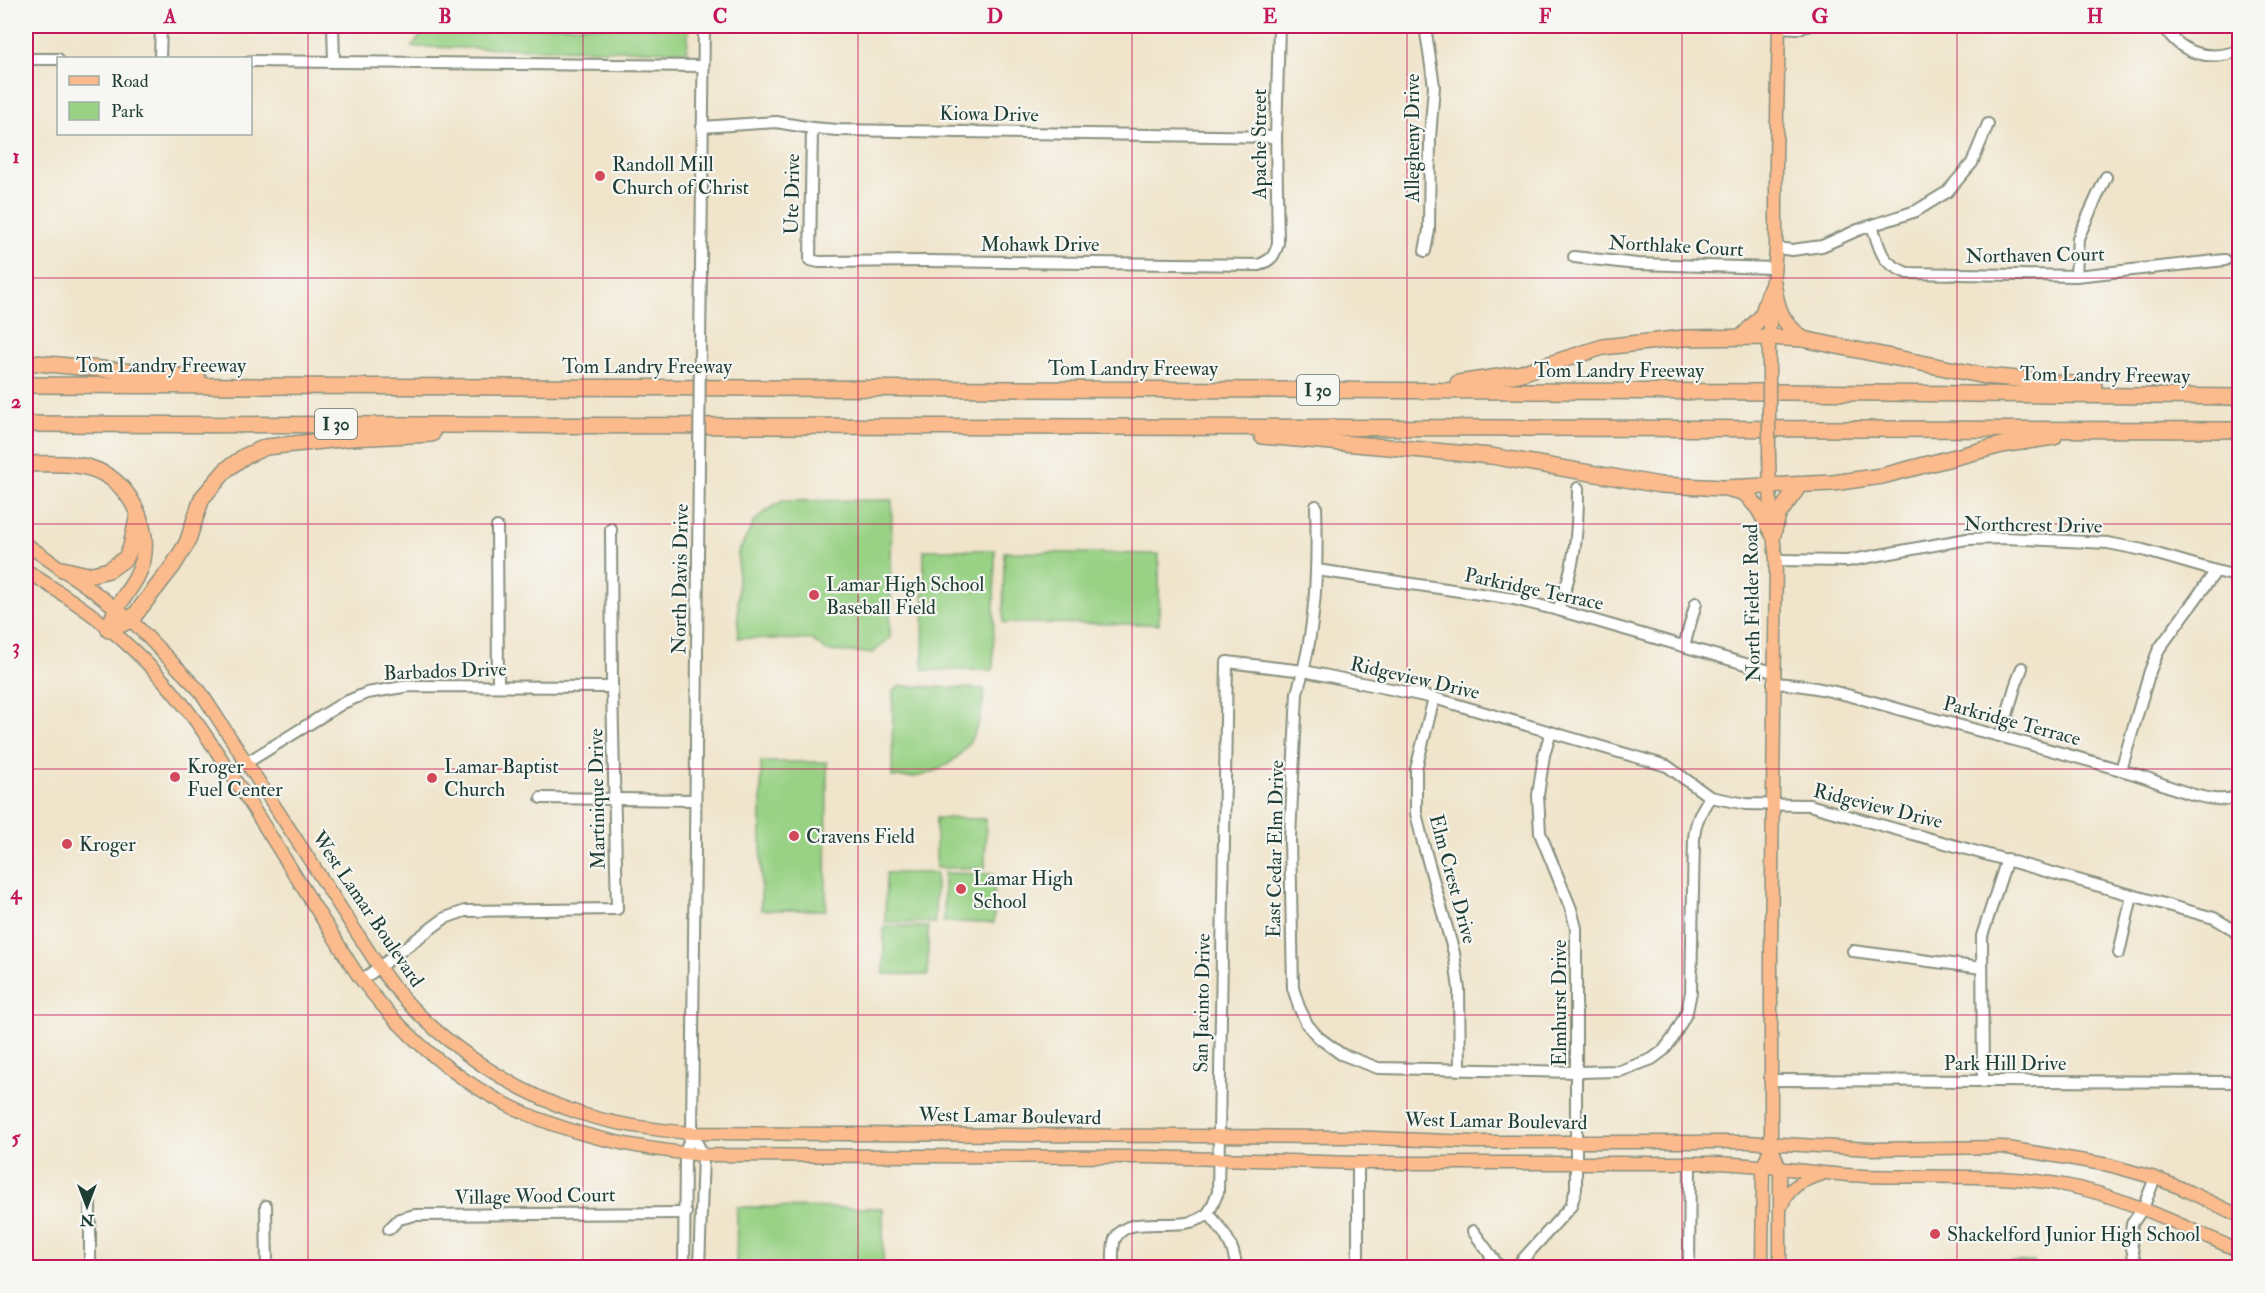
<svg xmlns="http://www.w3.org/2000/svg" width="2265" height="1293" font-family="'IM FELL Double Pica',serif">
	<rect width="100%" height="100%" fill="#f6f6f2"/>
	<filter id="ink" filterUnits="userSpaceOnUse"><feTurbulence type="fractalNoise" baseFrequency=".0167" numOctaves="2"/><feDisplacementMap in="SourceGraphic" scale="12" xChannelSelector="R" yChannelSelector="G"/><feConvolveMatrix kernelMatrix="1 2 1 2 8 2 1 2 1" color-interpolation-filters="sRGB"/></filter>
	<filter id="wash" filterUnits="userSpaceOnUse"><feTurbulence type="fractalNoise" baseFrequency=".008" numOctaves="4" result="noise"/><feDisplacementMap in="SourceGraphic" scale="24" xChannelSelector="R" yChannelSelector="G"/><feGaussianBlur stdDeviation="1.35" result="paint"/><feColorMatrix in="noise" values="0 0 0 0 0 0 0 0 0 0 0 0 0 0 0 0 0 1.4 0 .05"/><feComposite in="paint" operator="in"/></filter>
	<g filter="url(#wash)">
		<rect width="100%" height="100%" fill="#f0e4ca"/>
		<g fill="#99d285" stroke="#5c885c" stroke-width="1.5">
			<path d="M428,26H689L687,51L412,47Z"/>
			<path d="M892,500L890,638L873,653L827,651L812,640L738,638V553L754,522L766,511L782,501Z"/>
			<path d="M924,550H995L993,670H923Z"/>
			<path d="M1004,552L1159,554V624L1003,623Z"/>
			<path d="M900,686L984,689C982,732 964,765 920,776C911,778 901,777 892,777L893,691Z"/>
			<path d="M761,762H827L826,910H761Z"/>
			<path d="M936,818L986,819L985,868H936Z"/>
			<path d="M886,873H936L935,923L885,922Z"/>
			<path d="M944,873L994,874V923L944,922Z"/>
			<path d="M884,926L928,927V975L884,974Z"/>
			<path d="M737,1207L883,1208V1267H736Z"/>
			<path d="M1969,1261L2034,1262V1267H1969Z"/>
		</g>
	</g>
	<g filter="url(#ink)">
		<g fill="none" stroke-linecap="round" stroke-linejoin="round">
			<g stroke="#88907f" stroke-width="14">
				<g id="minor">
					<path d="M333,26L334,62"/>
					<path d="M2164,26C2180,54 2210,62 2240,50"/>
					<path d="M1779,27L1798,28L1808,26"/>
					<path d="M160,58L161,26"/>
					<path d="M26,59H58"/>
					<path d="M250,61L702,66"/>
					<path d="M702,127L776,122L812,128L838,130L1276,137"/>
					<path d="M812,128L810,260L819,262L926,261L1259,265C1271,260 1275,256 1278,243L1276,137L1279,26"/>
					<path d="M1872,226C1882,253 1879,261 1907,273L2076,276L2225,260"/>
					<path d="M1776,248L1792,250L1822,246L1858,230L1916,211L1947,192L1972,163L1988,124"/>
					<path d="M1425,251L1429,230L1430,138L1434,86L1425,26"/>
					<path d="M1574,257L1637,264L1775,268"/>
					<path d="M2076,276L2078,238L2106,177"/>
					<path d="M700,345L704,26"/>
					<path d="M1316,506C1318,568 1316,633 1297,693L1290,838L1293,988L1299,1007L1307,1024L1318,1037L1341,1054L1378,1068L1578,1072L1620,1071L1652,1059L1664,1050L1673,1038L1687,1012L1691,992L1694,839C1695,822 1701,811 1710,797"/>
					<path d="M497,527L498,686"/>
					<path d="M1776,560L1847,561L1967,539L2006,538L2108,543L2143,550L2216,571"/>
					<path d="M1317,570L1514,599L1558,610L1773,672"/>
					<path d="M1558,610C1575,566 1578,535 1578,488"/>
					<path d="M1684,646L1696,603"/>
					<path d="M1773,683C1823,685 1871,702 1920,715C1994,735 2070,754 2144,777C2166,785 2218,809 2240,795"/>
					<path d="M1434,698L1416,769V813L1423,843L1454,953L1459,989L1460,1070"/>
					<path d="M2001,736L2015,687L2022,668"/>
					<path d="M2121,770L2150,671L2159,649L2216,571L2228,574L2240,571"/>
					<path d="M230,773L343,703L367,693L409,686L612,687"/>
					<path d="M541,798L695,800"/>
					<path d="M1853,951L1982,968"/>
					<path d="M2119,953L2132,896"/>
					<path d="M362,980L445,918L465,911L617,909L612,687L611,529"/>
					<path d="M1770,1080L2240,1082"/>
					<path d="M1983,1082L1982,936L2007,859"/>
					<path d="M692,1133L703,1155L699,1268"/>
					<path d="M1358,1163V1268"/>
					<path d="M266,1206L267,1268"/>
					<path d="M1208,1213C1222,1229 1235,1245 1236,1268"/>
					<path d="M389,1229L399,1219L415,1215L686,1213"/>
					<path d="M1473,1231L1500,1268"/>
					<path d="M90,1268V1204"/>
					<path d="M684,1268L685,1153L692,1133L699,462"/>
					<path d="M1113,1268C1113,1259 1112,1247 1115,1239C1128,1210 1184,1236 1207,1214C1212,1209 1215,1198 1218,1192L1227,662L1304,671L1434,698L1667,766L1710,797L1746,804L1809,805L2214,918L2231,928L2240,937"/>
					<path d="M1515,1268L1571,1206L1576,1189V928L1571,909L1540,833L1538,795L1544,755L1551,732"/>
					<path d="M1689,1268L1690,1163"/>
					<path d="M2136,1268L2130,1238L2132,1224L2143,1208L2155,1178"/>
				</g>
			</g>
			<g stroke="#88907f" stroke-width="15">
				<g id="major">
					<path d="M1769,363V337L1776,248V161L1779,26"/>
					<path d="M1769,457L1771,517L1776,560L1771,949V1145L1780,1169V1268"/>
					<path d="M26,544L96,593L131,620L200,691L379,967C423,1032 506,1089 579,1113C616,1125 654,1130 692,1133L1348,1137L1473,1142H1747L1871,1149L2002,1147L2109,1165L2155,1178L2181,1188L2240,1216"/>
					<path d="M26,570C49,586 73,600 95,617C125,641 159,673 182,703C208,735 230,773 253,808C277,846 301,885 325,923C338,942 349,964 363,982C453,1099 559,1142 703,1155L1148,1157L1358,1163H1714C1764,1164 1814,1174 1864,1176C1932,1178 2002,1173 2069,1186C2126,1197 2186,1228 2240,1251"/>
					<path d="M1782,1205C1789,1187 1802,1180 1820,1175"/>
					<path d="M1762,1268L1763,1167L1771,1145"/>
				</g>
			</g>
			<g stroke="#88907f" stroke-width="18">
				<g id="highway">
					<path d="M1773,282C1777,309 1781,322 1803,339"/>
					<path d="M1742,337L1762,316L1771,288"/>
					<path d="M26,362L198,378"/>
					<path d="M1458,383L1518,374L1603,347L1684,338L1769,337L1803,339L1985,376L2094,386"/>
					<path d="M26,385L1784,392L2240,397"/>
					<path d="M26,424L2240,430"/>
					<path d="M1262,436L1491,456L1660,485L1724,488L1833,483L1882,476L2002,445L2054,437"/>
					<path d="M26,464C47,464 69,462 90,468C128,479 150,523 143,560C139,579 126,592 117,608C113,615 111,623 109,630"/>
					<path d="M1730,489L1745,493L1758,508L1773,534"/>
					<path d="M1773,534L1778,515L1799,486"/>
					<path d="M62,569L88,575L109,570L126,558L131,546L137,519"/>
					<path d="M109,630L131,620L173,566L187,543L202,498L227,469L245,456L266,447L351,438L432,434"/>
				</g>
			</g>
			<use href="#minor" stroke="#fff" stroke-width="10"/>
			<use href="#major" stroke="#fbbb8c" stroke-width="12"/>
			<use href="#highway" stroke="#fbbb8c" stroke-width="15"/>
			<g stroke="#88907f" stroke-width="14" stroke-linecap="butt">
				<path id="minor-bridge" d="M699,462L700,345"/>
			</g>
			<g stroke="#88907f" stroke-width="15" stroke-linecap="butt">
				<path id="major-bridge" d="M1769,457V363"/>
			</g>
			<use href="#minor-bridge" stroke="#fff" stroke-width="10"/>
			<use href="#major-bridge" stroke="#fbbb8c" stroke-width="12"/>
		</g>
	</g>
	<path fill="none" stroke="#c2185b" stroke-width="1.5" stroke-opacity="0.55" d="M308,26V1268M583,26V1268M858,26V1268M1132,26V1268M1407,26V1268M1682,26V1268M1957,26V1268M26,278H2240M26,524H2240M26,769H2240M26,1015H2240"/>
	<g fill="#d1495b" stroke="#f6f6f2" stroke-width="2">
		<circle cx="600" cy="176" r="6"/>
		<circle cx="814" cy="595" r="6"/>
		<circle cx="175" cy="777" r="6"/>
		<circle cx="432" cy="778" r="6"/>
		<circle cx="794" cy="836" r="6"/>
		<circle cx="67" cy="844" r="6"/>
		<circle cx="961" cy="889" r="6"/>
		<circle cx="1935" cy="1234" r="6"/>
	</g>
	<g text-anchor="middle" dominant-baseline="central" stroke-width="4.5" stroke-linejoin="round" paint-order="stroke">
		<g fill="#f6f6f2" stroke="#60746d" stroke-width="1.5">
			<rect x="1297" y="375" width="42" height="30" rx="4.5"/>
			<rect x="315" y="409" width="42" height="30" rx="4.5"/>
		</g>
		<g font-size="18" font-weight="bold" fill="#1f3d34">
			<text x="1318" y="390">I 30</text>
			<text x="336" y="424">I 30</text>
		</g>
		<g font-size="20" fill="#1f3d34" stroke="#f6f6f2">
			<text transform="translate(989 114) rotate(1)">Kiowa Drive</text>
			<text transform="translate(1412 138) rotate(-90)">Allegheny Drive</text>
			<text transform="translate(1259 144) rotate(-90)">Apache Street</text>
			<text transform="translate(792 194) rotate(-89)">Ute Drive</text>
			<text x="1040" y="244">Mohawk Drive</text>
			<text transform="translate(1676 246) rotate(3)">Northlake Court</text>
			<text transform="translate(2035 255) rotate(-1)">Northaven Court</text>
			<text x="161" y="365">Tom Landry Freeway</text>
			<text x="647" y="366">Tom Landry Freeway</text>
			<text x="1133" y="368">Tom Landry Freeway</text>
			<text x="1619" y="370">Tom Landry Freeway</text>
			<text transform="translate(2105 375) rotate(1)">Tom Landry Freeway</text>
			<text transform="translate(2033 525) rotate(1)">Northcrest Drive</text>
			<text transform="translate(680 579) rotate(-89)">North Davis Drive</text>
			<text transform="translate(1534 589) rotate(12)">Parkridge Terrace</text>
			<text transform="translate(1752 603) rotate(-91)">North Fielder Road</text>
			<text transform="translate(445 671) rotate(-2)">Barbados Drive</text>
			<text transform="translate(1415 678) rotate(13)">Ridgeview Drive</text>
			<text transform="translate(2012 721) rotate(15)">Parkridge Terrace</text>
			<text transform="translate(597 799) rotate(-91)">Martinique Drive</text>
			<text transform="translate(1878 806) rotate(14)">Ridgeview Drive</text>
			<text transform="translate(1275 849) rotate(-89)">East Cedar Elm Drive</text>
			<text transform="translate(1453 879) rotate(75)">Elm Crest Drive</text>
			<text transform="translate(368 909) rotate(56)">West Lamar Boulevard</text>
			<text transform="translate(1202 1003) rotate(-89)">San Jacinto Drive</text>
			<text transform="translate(1559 1003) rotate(-90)">Elmhurst Drive</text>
			<text x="2005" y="1063">Park Hill Drive</text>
			<text transform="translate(1010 1116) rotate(1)">West Lamar Boulevard</text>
			<text transform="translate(1496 1121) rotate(1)">West Lamar Boulevard</text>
			<text transform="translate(535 1196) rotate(-1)">Village Wood Court</text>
		</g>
		<g font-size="20" fill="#1f3d34" stroke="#f6f6f2" text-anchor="start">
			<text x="612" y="164">Randoll Mill<tspan x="612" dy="23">Church of Christ</tspan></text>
			<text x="826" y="584">Lamar High School<tspan x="826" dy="23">Baseball Field</tspan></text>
			<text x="187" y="766">Kroger<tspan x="187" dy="23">Fuel Center</tspan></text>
			<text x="444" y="766">Lamar Baptist<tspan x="444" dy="23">Church</tspan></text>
			<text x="806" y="836">Cravens Field</text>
			<text x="79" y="844">Kroger</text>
			<text x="973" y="878">Lamar High<tspan x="973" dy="23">School</tspan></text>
			<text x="1947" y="1234">Shackelford Junior High School</text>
		</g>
	</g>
	<rect width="2265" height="1293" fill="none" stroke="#f6f6f2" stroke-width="66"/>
	<rect x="57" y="57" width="195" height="78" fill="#f6f6f2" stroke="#a0aca6" stroke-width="1.5"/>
	<rect x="69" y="76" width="30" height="9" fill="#fbbb8c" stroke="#a0aca6" stroke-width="1.5"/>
	<text x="111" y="87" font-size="18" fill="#1f3d34">Road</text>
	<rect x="69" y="102" width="30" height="18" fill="#99d285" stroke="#a0aca6" stroke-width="1.5"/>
	<text x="111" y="117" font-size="18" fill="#1f3d34">Park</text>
	<g transform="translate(87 1206) rotate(180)" stroke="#f6f6f2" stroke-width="4.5" paint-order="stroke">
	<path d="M0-4.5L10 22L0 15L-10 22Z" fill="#1f3d34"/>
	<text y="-9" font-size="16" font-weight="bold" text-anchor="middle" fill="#1f3d34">N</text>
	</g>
	<rect x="33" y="33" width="2199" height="1227" fill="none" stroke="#c2185b" stroke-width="2"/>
	<g font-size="20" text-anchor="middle" font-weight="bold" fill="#c2185b">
		<text x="170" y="23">A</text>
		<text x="445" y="23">B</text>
		<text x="720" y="23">C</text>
		<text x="995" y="23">D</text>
		<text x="1270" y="23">E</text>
		<text x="1545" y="23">F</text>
		<text x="1820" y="23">G</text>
		<text x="2095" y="23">H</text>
		<text x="16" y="163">1</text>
		<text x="16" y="408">2</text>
		<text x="16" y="653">3</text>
		<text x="16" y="899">4</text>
		<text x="16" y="1144">5</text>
	</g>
</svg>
